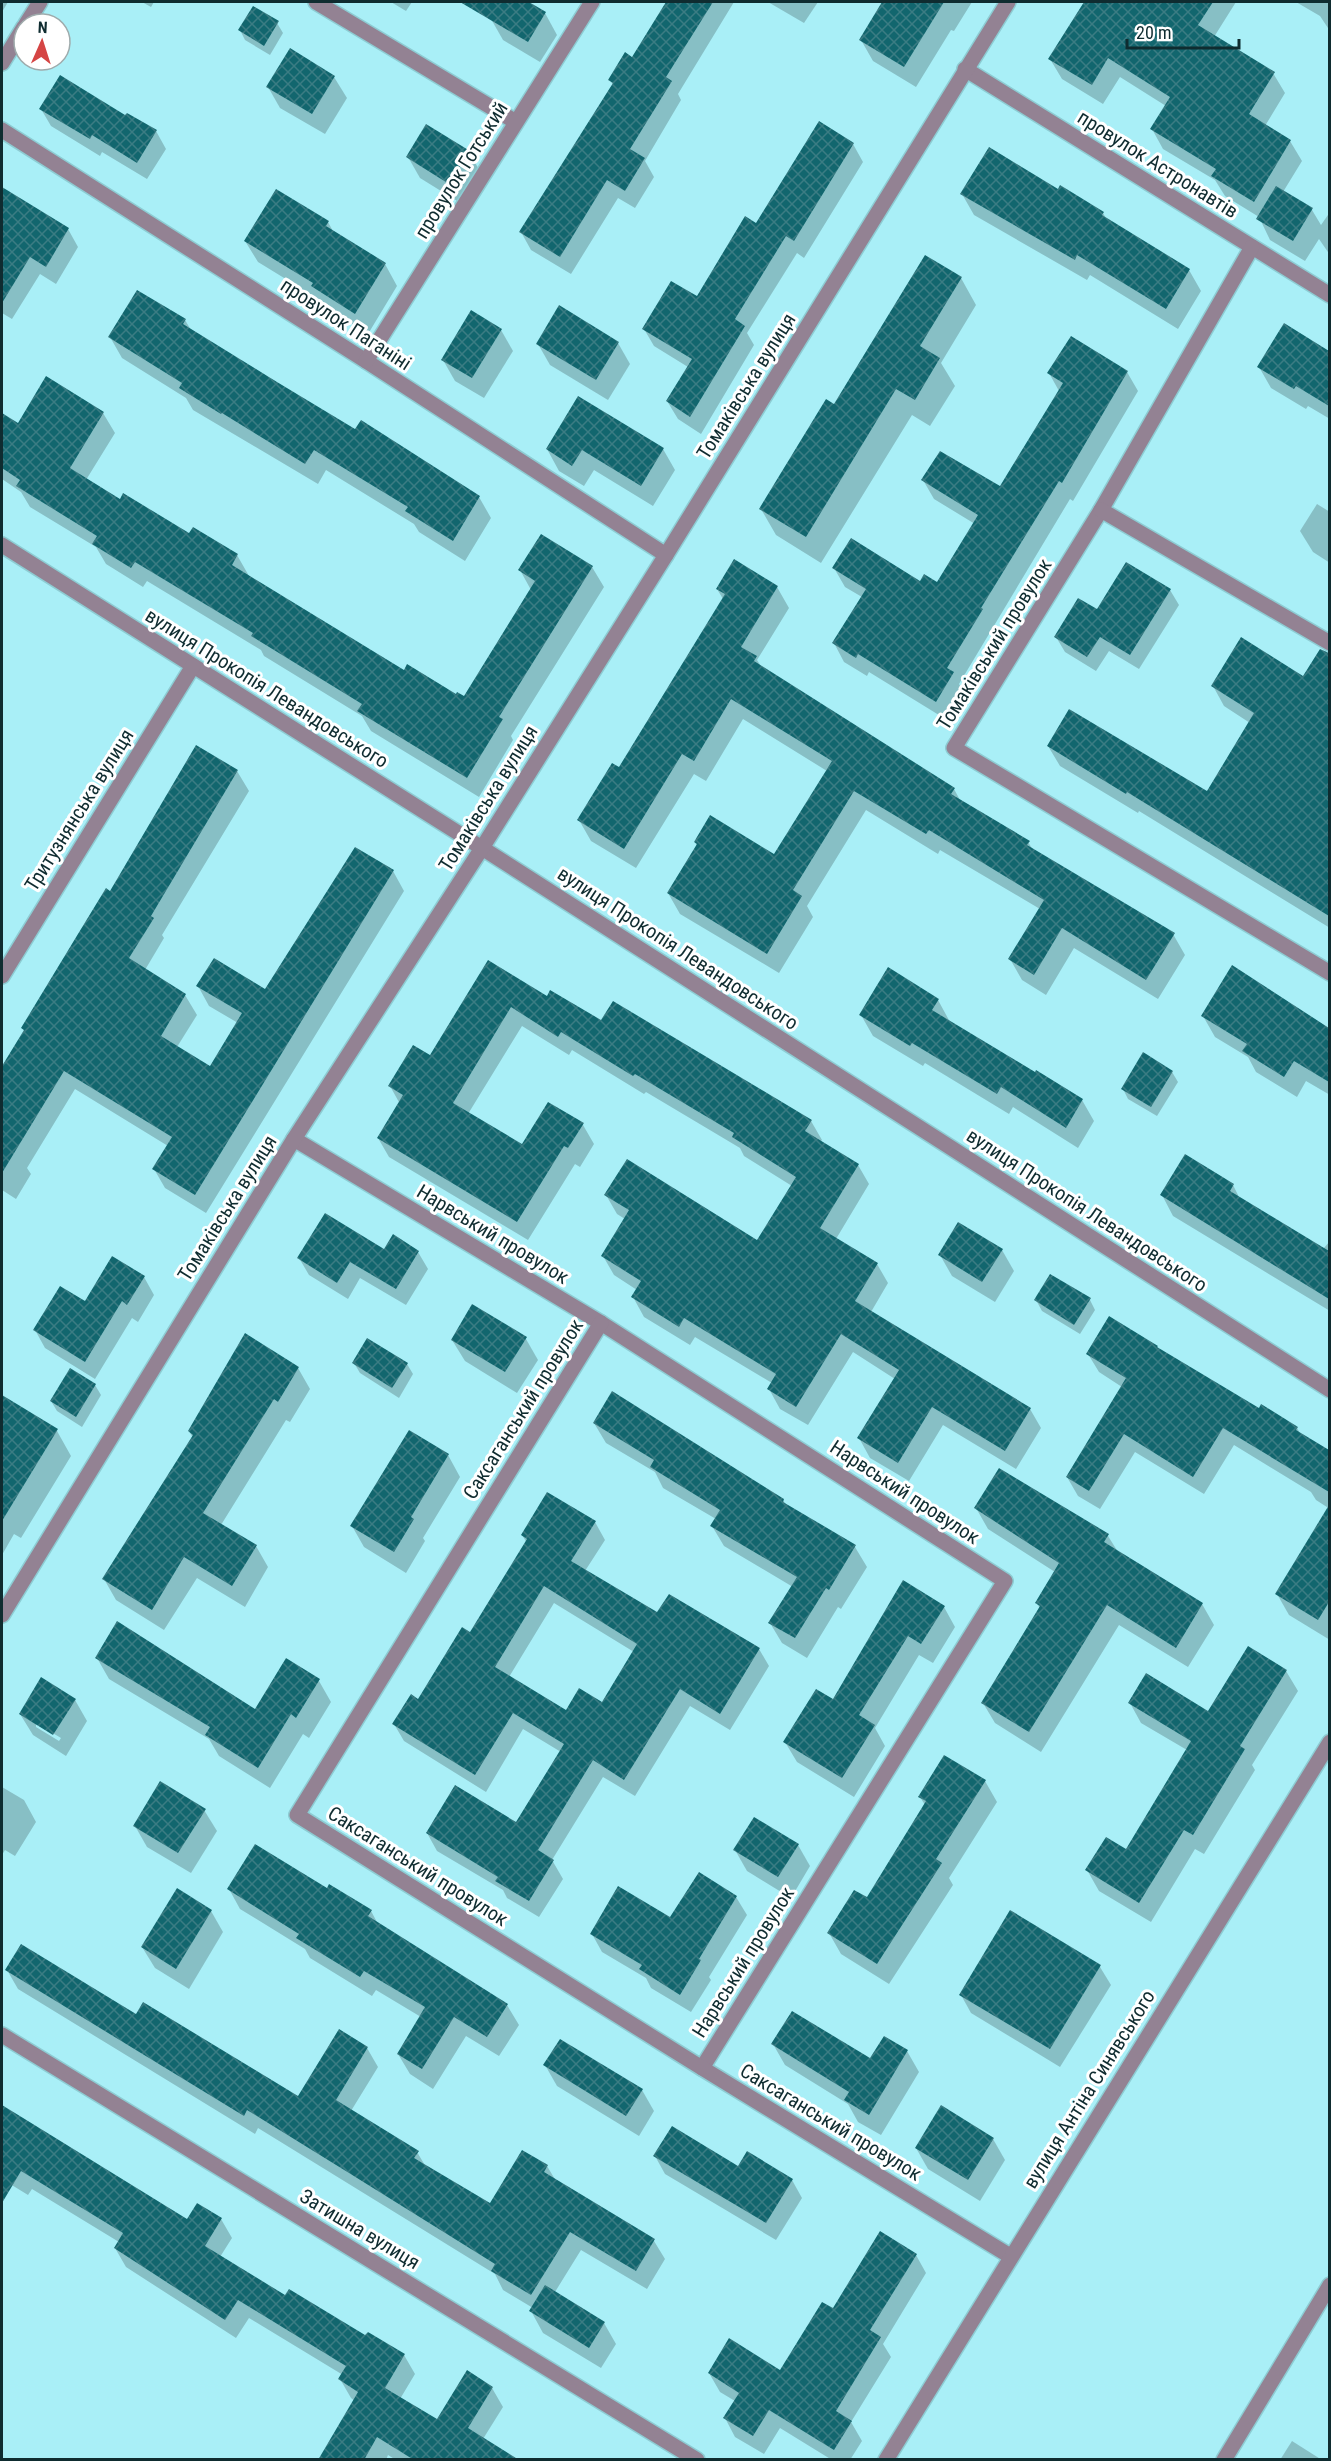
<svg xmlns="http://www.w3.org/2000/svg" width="1331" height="2461" font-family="'Roboto Condensed',sans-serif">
	<defs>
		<pattern id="building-cross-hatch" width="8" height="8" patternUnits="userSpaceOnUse" patternTransform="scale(1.5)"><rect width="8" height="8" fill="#12666e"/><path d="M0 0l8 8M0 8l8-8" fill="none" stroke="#3b7c83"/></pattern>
	</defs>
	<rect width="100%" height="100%" fill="#a9eff7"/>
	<g fill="#0003" fill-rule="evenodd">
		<path d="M2,2H8L2,12Z"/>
		<path d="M142,2H154L151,7Z"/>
		<path d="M391,2H412L406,11Z"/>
		<path d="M501,2H526L545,13L557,35L540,62L503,40L491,19Z"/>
		<path d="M668,2H734L678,94L681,100L645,161L654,177L635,208L618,198L571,274L531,250L521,232L613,85L610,80L633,59Z"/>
		<path d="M768,2H818L804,23Z"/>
		<path d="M885,2H972L954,31L951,30L916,87L873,61L861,40Z"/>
		<path d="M1086,2H1133L1161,19L1172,2H1236L1214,37L1273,73L1285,93L1265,126L1290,141L1302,161L1283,192L1312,210L1321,225L1330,212V255L1319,239L1305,261L1270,240L1259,217L1225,196L1215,180L1163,149L1152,129L1166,106L1120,77L1103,104L1062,79L1050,59Z"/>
		<path d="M1296,2H1330V31L1320,16Z"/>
		<path d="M277,23L283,33L270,55L245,40L240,30Z"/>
		<path d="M290,50L334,77L347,98L325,134L280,108L268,87Z"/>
		<path d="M41,109L126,117L156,131L166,149L147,179L102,152L100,156L51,126Z"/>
		<path d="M853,144L863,162L804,258L797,253L747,333L754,345L701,434L678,419L667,401L688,367L654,346L644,329L697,298L756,225Z"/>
		<path d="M469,152L481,173L462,204L420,178L408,157Z"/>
		<path d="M1058,191L1103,213L1107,220L1189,270L1201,291L1178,329L1090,275L1087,280L974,215L962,194Z"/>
		<path d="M6,192L68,229L78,247L56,284L40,274L12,319L2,313V199Z"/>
		<path d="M328,222L334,233L385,264L397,286L368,334L325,307L320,300L258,262L245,241Z"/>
		<path d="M961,278L976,305L941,363L955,386L930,426L912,415L821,563L776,535L761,509L834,406Z"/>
		<path d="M185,320L191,330L356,431L479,497L491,518L465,561L419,532L414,524L326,470L318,484L193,410L186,398L122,358L110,337Z"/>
		<path d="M501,330L513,351L484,398L455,381L443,360Z"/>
		<path d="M618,343L630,364L608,400L550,365L538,344Z"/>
		<path d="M1325,356L1330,359V419L1308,406L1306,409L1271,388L1259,367Z"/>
		<path d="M1127,372L1138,391L1073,501L1070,499L959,684L964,692L947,720L869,672L867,676L844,662L834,643L862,597L845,587L834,568L938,584L975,524L934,499L923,480L1000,488L1059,391L1049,373Z"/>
		<path d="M103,413L115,433L86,480L120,501L190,536L237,555L249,576L404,672L456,696L465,698L531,590L520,570L592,567L604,587L511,736L513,740L479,797L371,731L362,716L264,656L261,650L147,581L143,587L106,564L96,547L30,507L21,492L2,479V415L18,425Z"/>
		<path d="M547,449H663L675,470L653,506L594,470L584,486L559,471Z"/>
		<path d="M1317,504L1330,512V563L1313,552L1300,531Z"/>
		<path d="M777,587L789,608L757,660L762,668L954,789L961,802L1028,842L1033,850L1173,934L1185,955L1158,999L1074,948L1046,995L1022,980L1010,959L1040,909L940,850L938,854L866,810L807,906L813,917L779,973L680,914L668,893L697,846L695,842L775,856L827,771L743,719L706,781L694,774L636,868L591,841L579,820L619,769L723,599L717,589Z"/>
		<path d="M1170,590L1179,605L1139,669L1109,651L1096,671L1065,652L1056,637L1098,611Z"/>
		<path d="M1317,657L1330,665V845L1325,852L1330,854V928L1139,811L1138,813L1060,766L1048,746L1207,793L1250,723L1224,706L1213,686L1304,678Z"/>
		<path d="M237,771L249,791L162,935L164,938L145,970L185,995L197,1015L177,1047L210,1068L238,1023L209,1006L198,986L266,991L393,871L404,891L206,1213L165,1188L154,1169L168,1146L75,1089L27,1168L31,1174L16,1199L2,1190V1070L25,1032L22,1028L111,893Z"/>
		<path d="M489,962L547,998L811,1121L822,1140L820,1142L858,1165L869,1184L836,1239L877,1264L888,1283L871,1312L1030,1409L1041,1428L1016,1469L943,1425L909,1481L870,1458L859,1438L895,1379L853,1352L808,1425L780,1409L769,1389L772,1383L695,1337L690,1345L644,1317L633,1297L637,1290L614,1275L603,1256L625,1219L617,1214L606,1195L757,1242L792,1186L744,1156L740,1148L646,1092L644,1094L572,1050L569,1055L522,1026L468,1114L522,1146L583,1125L594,1144L580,1167L575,1164L528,1240L389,1157L378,1138L400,1104L390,1086L431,1057Z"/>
		<path d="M1233,968L1330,1029V1095L1306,1081L1297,1097L1256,1072L1248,1057L1215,1037L1203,1016Z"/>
		<path d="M938,1000L950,1022L1082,1100L1094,1121L1078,1148L1013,1107L1009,1114L925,1063L923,1066L873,1036L861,1015Z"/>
		<path d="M1172,1072L1178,1082L1157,1116L1128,1099L1123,1089Z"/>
		<path d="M1233,1185L1240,1199L1323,1249L1330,1241V1311L1173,1216L1162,1195Z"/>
		<path d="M1002,1250L1014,1271L995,1302L952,1276L940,1255Z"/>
		<path d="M385,1251L418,1252L428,1269L406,1305L360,1278L348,1299L309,1275L299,1258Z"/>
		<path d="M144,1277L154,1295L138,1322L132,1318L95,1379L45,1348L35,1330L85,1303Z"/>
		<path d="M1036,1300H1090L1095,1310L1080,1334L1042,1311Z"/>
		<path d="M526,1339L538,1360L517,1393L465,1361L452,1340Z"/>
		<path d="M1157,1347L1160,1351L1259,1410L1297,1428L1301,1435L1330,1452V1509L1316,1500L1311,1492L1234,1445L1204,1494L1135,1452L1100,1509L1078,1496L1067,1477L1122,1387L1099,1372L1088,1354Z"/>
		<path d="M354,1363L407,1364L413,1374L399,1398L360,1373Z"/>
		<path d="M298,1368L310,1389L290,1422L286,1420L221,1525L256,1546L268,1567L245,1607L197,1578L164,1630L116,1600L104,1579L193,1438L189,1431Z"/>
		<path d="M95,1385L101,1395L82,1427L57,1411L51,1401Z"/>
		<path d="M2,1397L57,1431L71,1456L21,1538L14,1534L2,1555Z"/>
		<path d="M594,1423L783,1500L786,1505L855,1547L867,1567L841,1609L838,1607L807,1658L782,1643L770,1623L793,1587L724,1546L712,1526L716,1519L663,1488L655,1472L606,1443Z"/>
		<path d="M448,1455L460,1477L423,1538L425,1541L406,1573L364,1547L352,1526Z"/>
		<path d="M976,1508L1108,1536L1118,1552L1202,1604L1214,1625L1188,1667L1119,1625L1041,1752L995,1723L983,1703L1040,1609L1037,1603L1055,1572L988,1529Z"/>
		<path d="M595,1522L605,1540L585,1571L658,1614L759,1649L769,1666L730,1730L690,1706L635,1796L603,1777L552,1860L563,1879L539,1917L507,1898L503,1890L437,1851L427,1833L516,1824L561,1752L523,1729L486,1792L404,1741L394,1724L419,1701L471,1634L527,1543L522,1535ZM554,1603L634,1652L602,1704L567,1712L509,1677Z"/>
		<path d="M1306,1546L1330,1560V1640L1289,1615L1277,1594Z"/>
		<path d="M904,1582L944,1607L955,1627L933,1663L919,1655L875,1728L885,1746L854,1797L797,1762L785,1742L833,1701Z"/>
		<path d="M97,1658L256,1711L319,1681L331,1702L309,1738L303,1734L270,1788L219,1756L209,1739L109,1679Z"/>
		<path d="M1286,1671L1298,1691L1252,1765L1255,1770L1204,1854L1195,1849L1151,1922L1099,1891L1087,1870L1126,1851L1187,1750L1141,1723L1130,1703L1208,1713Z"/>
		<path d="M75,1700L87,1721L66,1756L33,1735L20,1714ZM36,1723L61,1738L59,1741L36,1727Z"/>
		<path d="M985,1781L997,1802L949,1878L953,1885L889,1984L841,1954L829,1933L867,1899L925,1805L920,1797Z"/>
		<path d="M2,1787L24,1800L36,1822L15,1856L5,1850L2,1855Z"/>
		<path d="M204,1810L217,1831L191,1873L147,1847L135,1826Z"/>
		<path d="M798,1845L810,1866L791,1898L747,1871L735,1850Z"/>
		<path d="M229,1889L327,1891L371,1911L378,1924L507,2005L519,2025L499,2056L466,2036L433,2089L410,2074L398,2054L421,2017L376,1990L372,1996L310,1958L305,1949L240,1909Z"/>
		<path d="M736,1897L747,1915L709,1977L711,1980L691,2012L651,1988L646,1978L602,1952L592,1934L670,1919Z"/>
		<path d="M211,1911L223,1932L189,1989L155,1968L142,1947Z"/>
		<path d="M1011,1912L1100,1967L1111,1985L1060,2067L971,2013L961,1995Z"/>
		<path d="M7,1970L136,2016L298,2098L367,2048L378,2067L351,2111L417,2152L426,2167L490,2205L547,2166L556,2181L654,2241L665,2259L647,2289L581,2250L555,2292L604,2323L616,2344L601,2368L543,2333L531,2311L533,2308L503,2290L495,2274L258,2128L255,2134L18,1989Z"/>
		<path d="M773,2044L871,2060L907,2051L919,2072L881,2135L858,2122L848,2104L785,2065Z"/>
		<path d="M545,2065L642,2090L654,2111L639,2136L557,2086Z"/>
		<path d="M2,2111L187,2221L221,2219L232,2238L220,2257L286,2297L366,2337L368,2334L404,2355L415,2374L400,2399L438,2422L492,2388L503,2407L483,2439L516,2460H396L388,2455L386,2460H327L355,2401L351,2398L340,2379L343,2375L249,2318L236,2338L126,2267L115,2248L119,2242L32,2189L28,2195L2,2179Z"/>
		<path d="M993,2139L1005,2160L980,2201L928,2169L916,2148Z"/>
		<path d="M655,2156L738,2168L792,2180L802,2198L776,2240L665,2174Z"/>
		<path d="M916,2255L926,2273L883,2344L891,2357L851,2422L862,2441L850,2460H832L780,2428L764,2454L735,2437L725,2418L735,2401L720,2392L709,2373L781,2372L833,2310Z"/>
		<path d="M1292,2441L1322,2460H1280Z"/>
	</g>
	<g fill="url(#building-cross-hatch)" fill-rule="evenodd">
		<path d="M460,2H529L546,12L528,42Z"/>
		<path d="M666,2H713L666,77L672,81L630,149L645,158L625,191L607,180L560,257L519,232L613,83L608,80L625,52L632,57Z"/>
		<path d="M882,2H944L904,67L859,40Z"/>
		<path d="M1084,2H1213L1198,25L1275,72L1249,114L1291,140L1254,202L1211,176L1216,169L1150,129L1170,97L1108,58L1092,85L1048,59Z"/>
		<path d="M253,6L279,21L264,46L238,30Z"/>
		<path d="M290,48L335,76L312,114L266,87Z"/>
		<path d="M60,75L125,115L127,113L157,130L137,163L92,135L90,139L39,109Z"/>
		<path d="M819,121L854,143L794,241L786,236L735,319L745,326L690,417L666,401L692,359L642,329L671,281L697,296L745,216L756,223Z"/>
		<path d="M426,124L470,151L449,184L406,157Z"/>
		<path d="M989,147L1058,189L1060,185L1104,212L1102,215L1190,269L1166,309L1077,255L1075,260L960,194Z"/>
		<path d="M1276,186L1313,208L1293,241L1256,219Z"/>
		<path d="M2,187L69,228L46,267L30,257L2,303Z"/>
		<path d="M276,189L329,221L326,226L386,263L355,314L311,286L313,283L244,241Z"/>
		<path d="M925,255L962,277L920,346L940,358L915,400L896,389L806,537L759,509L826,399L834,404Z"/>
		<path d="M137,290L186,319L183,324L277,382L355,429L361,420L480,496L453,541L405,511L408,507L314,450L305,464L222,413L221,414L179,388L182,383L108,337Z"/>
		<path d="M559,305L619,342L596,380L536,344Z"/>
		<path d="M471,310L502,329L472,378L441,360Z"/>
		<path d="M1284,323L1329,351V406L1296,386L1294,389L1257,367Z"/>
		<path d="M1071,336L1128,371L1062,483L1059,481L981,608L983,609L947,668L954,672L936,702L858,654L856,658L832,643L866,589L832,568L851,538L920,581L924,574L937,582L978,515L921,480L940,451L1000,486L1063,383L1047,373Z"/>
		<path d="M46,376L104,412L70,468L120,499L123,493L189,533L193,527L238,554L232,565L404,670L407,664L456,694L457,692L464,696L535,581L518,570L541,534L593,566L499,717L503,719L467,778L357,711L362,704L251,636L253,633L135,562L131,568L92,544L97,536L16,486L20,480L2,468V413L18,423Z"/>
		<path d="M578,396L664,448L641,486L582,450L572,466L546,449Z"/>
		<path d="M734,559L778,586L741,647L757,656L754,661L955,788L951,794L1030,841L1027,845L1175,933L1146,980L1062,928L1034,975L1008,959L1044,900L929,830L926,834L854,791L793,890L802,896L767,954L667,893L697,844L694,842L710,815L774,854L832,761L731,699L694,761L682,754L624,849L577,820L612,763L619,767L725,594L716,589Z"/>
		<path d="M1126,562L1171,589L1130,655L1100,637L1087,657L1054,637L1078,598L1097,609Z"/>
		<path d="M1241,637L1303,676L1320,649L1329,653V916L1127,792L1126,794L1047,746L1069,709L1207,791L1254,713L1211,686Z"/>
		<path d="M196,745L238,770L151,916L154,918L129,958L186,994L161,1036L210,1066L242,1013L196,986L214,958L265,989L355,847L394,870L195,1195L152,1169L172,1137L64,1071L2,1173V1066L24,1030L21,1028L81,929L106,888L110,891Z"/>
		<path d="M488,960L547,996L550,990L601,1020L613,1001L812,1120L805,1131L859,1164L820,1228L878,1263L855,1301L1031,1408L1005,1451L932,1407L898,1463L857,1438L899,1370L841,1334L796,1407L767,1389L776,1374L684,1318L679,1327L631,1297L641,1281L601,1256L629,1210L604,1195L627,1159L757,1240L796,1177L732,1137L734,1133L635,1074L633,1076L561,1032L558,1037L511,1007L453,1103L522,1144L548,1102L584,1123L568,1148L564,1146L517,1222L377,1138L403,1095L388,1086L413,1045L430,1055Z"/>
		<path d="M1232,965L1329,1028V1082L1294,1061L1284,1077L1242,1051L1247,1044L1201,1016Z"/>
		<path d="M888,967L939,999L932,1010L1035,1072L1036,1070L1083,1099L1066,1128L1001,1087L997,1094L912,1043L910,1046L859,1015Z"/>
		<path d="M1143,1052L1173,1071L1151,1107L1121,1089Z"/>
		<path d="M1185,1154L1234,1184L1230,1191L1329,1251V1299L1160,1195Z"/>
		<path d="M325,1213L384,1249L393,1234L419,1251L396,1289L350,1262L337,1283L297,1258Z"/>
		<path d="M958,1222L1003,1249L982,1282L938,1255Z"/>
		<path d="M112,1256L145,1276L127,1305L122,1301L85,1362L33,1330L60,1286L85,1301Z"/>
		<path d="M1050,1274L1091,1298L1074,1325L1034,1300Z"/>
		<path d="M472,1304L527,1337L505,1372L451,1340Z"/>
		<path d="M1109,1316L1158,1346L1157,1347L1259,1408L1261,1404L1298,1427L1296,1430L1329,1450V1492L1223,1428L1193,1477L1124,1434L1089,1491L1066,1477L1126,1378L1086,1354Z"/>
		<path d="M245,1333L299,1367L278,1402L274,1399L203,1513L257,1545L232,1586L184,1557L152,1610L102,1579L193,1435L188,1431Z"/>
		<path d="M367,1338L408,1363L392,1388L352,1363Z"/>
		<path d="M70,1368L96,1384L76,1417L50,1401Z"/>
		<path d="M612,1391L784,1499L783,1502L856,1545L829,1590L826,1588L795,1638L768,1623L797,1577L710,1526L720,1510L650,1467L654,1460L593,1423Z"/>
		<path d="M2,1395L58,1429L2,1521Z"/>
		<path d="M409,1430L449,1454L411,1517L414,1519L394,1552L350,1526Z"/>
		<path d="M999,1468L1109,1534L1104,1542L1203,1603L1176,1648L1107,1605L1029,1732L981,1703L1040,1606L1035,1603L1059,1563L974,1508Z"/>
		<path d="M547,1492L596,1521L571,1561L657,1612L669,1594L760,1648L720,1714L680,1689L624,1780L593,1760L538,1850L554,1860L529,1901L495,1881L498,1877L426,1833L455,1785L516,1822L564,1744L513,1713L475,1775L392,1724L411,1694L418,1699L462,1627L470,1632L527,1539L521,1535ZM544,1586L637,1644L602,1702L579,1688L566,1710L495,1667Z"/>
		<path d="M1329,1505V1602L1318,1620L1275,1594Z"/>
		<path d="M903,1580L945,1606L921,1644L908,1636L859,1715L875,1725L842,1778L783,1742L816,1689L833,1699Z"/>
		<path d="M117,1621L255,1709L286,1658L320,1679L296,1718L291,1714L258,1768L205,1735L210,1727L95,1658Z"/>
		<path d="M1248,1646L1287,1670L1240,1746L1245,1749L1193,1835L1184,1830L1139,1903L1085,1870L1106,1837L1126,1849L1191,1741L1128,1703L1146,1673L1208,1711Z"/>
		<path d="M41,1677L76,1699L53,1735L19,1714Z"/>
		<path d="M944,1755L986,1780L936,1859L942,1863L877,1964L827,1933L854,1890L867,1897L926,1801L918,1797Z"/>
		<path d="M160,1781L206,1809L178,1853L133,1826Z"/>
		<path d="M754,1817L799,1844L778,1877L733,1850Z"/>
		<path d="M255,1844L327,1888L329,1884L372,1910L368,1916L508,2004L487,2037L454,2017L422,2069L397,2054L425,2007L364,1971L360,1977L296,1938L299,1934L227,1889Z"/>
		<path d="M699,1872L737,1896L699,1959L701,1960L680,1995L639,1969L642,1965L590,1934L618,1886L670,1917Z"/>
		<path d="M177,1888L212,1910L176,1969L141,1947Z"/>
		<path d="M1010,1910L1101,1965L1050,2049L959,1995Z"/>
		<path d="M21,1944L136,2014L143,2002L298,2096L339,2029L368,2047L336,2100L419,2151L414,2158L490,2203L522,2150L548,2165L544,2172L655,2239L636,2271L570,2232L531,2295L491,2271L495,2264L349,2173L247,2110L244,2116L5,1970Z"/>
		<path d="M792,2011L870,2058L884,2036L908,2050L869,2115L844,2100L849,2092L771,2044Z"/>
		<path d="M560,2039L643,2089L626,2116L543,2065Z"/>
		<path d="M2,2105L187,2219L197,2203L222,2218L205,2246L285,2295L289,2289L365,2335L368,2332L405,2354L385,2388L437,2419L467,2370L493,2387L468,2428L519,2460H414L377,2437L364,2460H318L358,2392L338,2379L346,2366L238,2300L225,2320L114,2248L123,2233L21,2171L2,2203Z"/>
		<path d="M941,2105L994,2138L968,2180L915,2148Z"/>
		<path d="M672,2126L738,2166L747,2151L793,2179L766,2223L653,2156Z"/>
		<path d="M880,2231L917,2254L870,2330L881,2337L836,2411L852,2421L834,2450L769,2410L753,2436L723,2418L739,2393L708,2373L729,2338L780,2370L822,2302L833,2308Z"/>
		<path d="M545,2285L605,2322L589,2348L529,2311Z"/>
	</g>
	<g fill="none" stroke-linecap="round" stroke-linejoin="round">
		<g stroke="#8dccd3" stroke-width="18">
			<g id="minor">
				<path d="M316,2L516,122"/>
				<path d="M26,24L40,2"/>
				<path d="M2,63L24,27"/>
				<path d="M965,69L1330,295"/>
				<path d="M2,130L366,361L666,555"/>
				<path d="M1252,247L1101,510L954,748L1330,973"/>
				<path d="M366,361L592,2"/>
				<path d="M1101,510L1330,643"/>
				<path d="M2,545L482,848L1330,1390"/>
				<path d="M2,976L193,666"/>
				<path d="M294,1139L601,1323L1005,1581L702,2068"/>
				<path d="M601,1323L297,1815L702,2068L1010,2256"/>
				<path d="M2,1615L294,1139L482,848L666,555L1008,2"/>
				<path d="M2,2035L697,2460"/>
				<path d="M886,2460L1330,1742"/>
				<path d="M1224,2460L1330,2285"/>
			</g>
		</g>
		<use href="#minor" stroke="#938293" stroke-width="15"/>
	</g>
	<g text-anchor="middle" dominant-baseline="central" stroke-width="6" stroke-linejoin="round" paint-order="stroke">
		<g font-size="20" fill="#0f2c30" stroke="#fff">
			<text transform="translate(1158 164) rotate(32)">провулок Астронавтів</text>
			<text transform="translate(461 170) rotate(-58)">провулок Готський</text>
			<text transform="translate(346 324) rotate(33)">провулок Паганіні</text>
			<text transform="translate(746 386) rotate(-58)">Томаківська вулиця</text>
			<text transform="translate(994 644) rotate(-58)">Томаківський провулок</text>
			<text transform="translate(267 688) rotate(32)">вулиця Прокопія Левандовського</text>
			<text transform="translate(488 798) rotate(-58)">Томаківська вулиця</text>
			<text transform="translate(79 810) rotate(-58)">Тритузнянська вулиця</text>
			<text transform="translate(678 948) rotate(33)">вулиця Прокопія Левандовського</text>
			<text transform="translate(227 1208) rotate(-58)">Томаківська вулиця</text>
			<text transform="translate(1087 1210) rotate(33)">вулиця Прокопія Левандовського</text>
			<text transform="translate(493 1234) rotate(31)">Нарвський провулок</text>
			<text transform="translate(523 1409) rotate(-58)">Саксаганський провулок</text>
			<text transform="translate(905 1492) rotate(33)">Нарвський провулок</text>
			<text transform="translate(418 1866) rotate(32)">Саксаганський провулок</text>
			<text transform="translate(743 1962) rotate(-58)">Нарвський провулок</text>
			<text transform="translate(1089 2089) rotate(-58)">вулиця Антіна Синявського</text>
			<text transform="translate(831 2122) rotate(31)">Саксаганський провулок</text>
			<text transform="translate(360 2229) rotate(31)">Затишна вулиця</text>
		</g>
	</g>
	<rect width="1331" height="2461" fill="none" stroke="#0f2c30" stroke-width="6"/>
	<g transform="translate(42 42) rotate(3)"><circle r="28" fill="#ffffff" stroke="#9fabac" stroke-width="1.5"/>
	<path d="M0-4.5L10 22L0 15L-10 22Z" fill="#d54544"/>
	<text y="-9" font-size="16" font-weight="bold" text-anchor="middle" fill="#0f2c30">N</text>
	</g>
	<path d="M1127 39v9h112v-9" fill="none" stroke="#0f2c30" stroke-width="3"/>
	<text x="1136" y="39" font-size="18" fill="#0f2c30" stroke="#ffffff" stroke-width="4.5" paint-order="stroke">20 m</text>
</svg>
